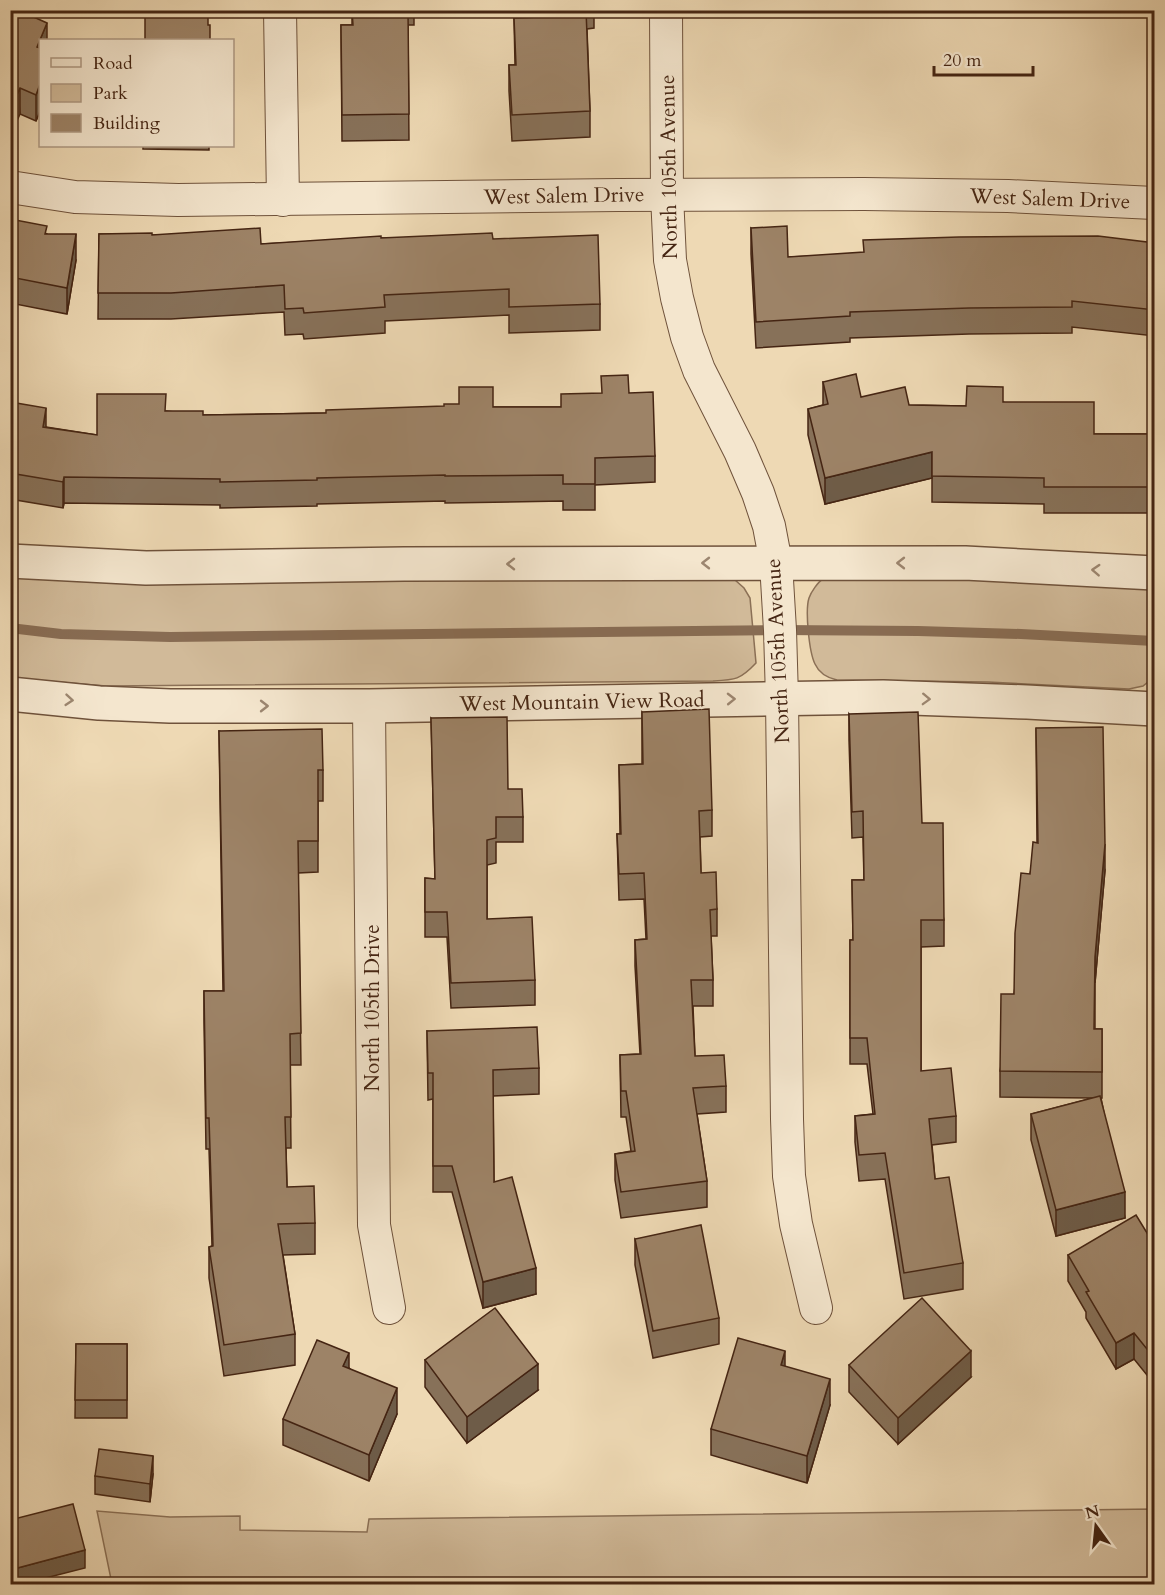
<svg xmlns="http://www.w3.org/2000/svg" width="1165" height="1595" font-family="Cardo,serif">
	<rect width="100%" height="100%" fill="#eed9b4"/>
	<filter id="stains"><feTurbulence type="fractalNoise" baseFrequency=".00333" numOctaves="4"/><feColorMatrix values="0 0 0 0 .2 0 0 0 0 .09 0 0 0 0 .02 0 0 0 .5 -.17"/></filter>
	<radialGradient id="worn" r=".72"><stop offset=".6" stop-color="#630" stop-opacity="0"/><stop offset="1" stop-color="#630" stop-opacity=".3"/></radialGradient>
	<g fill="#d1ba99" stroke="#8b7056" stroke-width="1.5">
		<path d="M11,571L467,579L735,580L744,588L750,598L756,663C740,680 735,680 713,681L106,686L11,678Z"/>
		<path d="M833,576L1133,584L1151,588L1154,591V677L1143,686L1129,689L988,682L837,680C828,678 819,673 815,664C809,652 805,610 809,598C811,592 818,582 823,579C826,577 829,577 833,576Z"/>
		<path d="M1154,1509V1584H112L97,1511L170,1517L240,1516V1530L367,1532L369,1519Z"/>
	</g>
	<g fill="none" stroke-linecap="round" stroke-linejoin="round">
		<path stroke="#886c53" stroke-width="10" d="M10,628L61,634L170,637L780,630L918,631L1021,634L1154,641"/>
		<g stroke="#6f523b" stroke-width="34">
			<g id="minor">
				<path d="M280,10L283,200"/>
				<path d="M666,10L667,195L670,260L677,298L687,337L699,370L740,451L758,493L769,526L776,563L780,630L782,698L787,1119L789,1176L796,1224L816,1308"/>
				<path d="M10,187L75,197L178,200L618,195L864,194L1008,196L1154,203"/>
				<path d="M369,706L374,1225L389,1308"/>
			</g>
		</g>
		<g stroke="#6f523b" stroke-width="36">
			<g id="tertiary">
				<path d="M10,561L146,568L404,564L965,563L1154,573"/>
				<path d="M10,694L99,703L170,706H369L883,697L1027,702L1154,709"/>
			</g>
		</g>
		<use href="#minor" stroke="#f4e6ce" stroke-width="32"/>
		<use href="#tertiary" stroke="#f4e6ce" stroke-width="33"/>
	</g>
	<g fill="#877159" stroke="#452513" stroke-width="1.5">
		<path d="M10,10L47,40H40V111L36,121L20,114Z"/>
		<path d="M352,10H414V25H408L409,140L342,141L341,25H352Z"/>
		<path d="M538,10H594V28L587,29L590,111V137L512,141L509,91V65H515L514,18L538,17Z"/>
		<path d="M143,146H209V150L143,149Z"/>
		<path d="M10,219L47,234L76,260L67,314L10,303Z"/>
		<path d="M751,228L788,257L1155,243V336L1072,327V333L969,334L850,338V342L756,348L751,254Z"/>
		<path d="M99,234L152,235L261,244L381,238L493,239L600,304V330L509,333V315L385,321V333L304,339L303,334L285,335L284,312L171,319H98Z"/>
		<path d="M823,382L861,397L909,405L966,406L1003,402L1094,434H1155V518L1154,513H1044V504L932,502V478L825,504L808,435V409L823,405Z"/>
		<path d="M629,393L655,456V482L595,485V510H563V501L445,503V501L317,504V506L220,508V505L64,503L63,508L10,499V402L46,427L97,435L166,411L203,415L326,413L493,407H561Z"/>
		<path d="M642,712L712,810V836L700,837L701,873L717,909V936H711L713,980V1006H693L695,1056L726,1086V1112L697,1114L707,1181V1207L621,1218L615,1180V1154L631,1151L626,1117H621L620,1055L640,1054L635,966V940L646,939L644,899L619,900L617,834H620L619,765L642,764Z"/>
		<path d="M849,714L922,823L944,920V946L921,947V1071L956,1116V1142L932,1145L935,1179L963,1263V1289L904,1299L885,1179L859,1181L855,1142V1116L873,1114L867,1064H850V940H853L852,880H864L863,837L852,838L849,740Z"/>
		<path d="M431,718L508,789L523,817V842H496V863L487,865V919L535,980V1005L451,1008L447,937H425V878L435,879Z"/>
		<path d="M1036,728L1105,870L1095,983V1029H1102V1098H1101L1125,1218L1056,1236L1031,1140V1114L1093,1098L1000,1097V1071L1014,994L1030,874L1037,843Z"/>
		<path d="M219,731L323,770V801H318V872L298,873L301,1065H290L291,1148H286L287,1187L315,1223V1254L283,1255L295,1334V1365L224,1376L209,1278V1247L212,1246L209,1149H206L204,1022V991H223Z"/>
		<path d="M427,1031L539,1068V1094L493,1096L494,1182L536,1294L483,1308L452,1192H433V1099L428,1100Z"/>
		<path d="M635,1239L719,1318V1344L653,1358L635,1265Z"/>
		<path d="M1155,1246V1385L1134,1359L1116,1369L1086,1318V1312L1068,1281V1255Z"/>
		<path d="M76,1344H127V1418H75Z"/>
		<path d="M425,1360L538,1390L467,1443L425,1387Z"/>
		<path d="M849,1365L971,1377L898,1444L849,1392Z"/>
		<path d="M349,1368L397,1414L369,1481L283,1445V1419Z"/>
		<path d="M830,1405L807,1483L711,1455V1429Z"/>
		<path d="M153,1474L150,1502L95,1494V1476Z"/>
	</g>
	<g fill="#6e5c48" stroke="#452513" stroke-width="1.5">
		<path d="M47,23V40H40V65L37,47Z"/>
		<path d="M40,84V111L36,121V95Z"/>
		<path d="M20,88V114L10,136V110Z"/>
		<path d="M76,234V260L67,314V288Z"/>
		<path d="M46,408V435L43,427Z"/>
		<path d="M932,452V478L825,504V478Z"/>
		<path d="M64,477V503L63,508V482Z"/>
		<path d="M1105,844V870L1095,983V957Z"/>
		<path d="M1125,1192V1218L1056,1236V1210Z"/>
		<path d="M536,1268V1294L483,1308V1282Z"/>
		<path d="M1134,1333V1359L1116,1369V1343Z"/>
		<path d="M785,1351V1377L781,1365Z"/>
		<path d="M971,1351V1377L898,1444V1418Z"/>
		<path d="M349,1353V1379L343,1366Z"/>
		<path d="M538,1364V1390L467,1443V1417Z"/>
		<path d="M830,1379V1405L807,1483V1456Z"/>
		<path d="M397,1388V1414L369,1481V1455Z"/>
		<path d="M153,1456V1474L150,1502V1484Z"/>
		<path d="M85,1550V1568L22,1584H10V1570Z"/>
	</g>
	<g fill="#9d8367" stroke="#452513" stroke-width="1.5">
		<path d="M10,10H18L47,23L37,47L40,48V84L36,95L20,88L10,110Z"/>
		<path d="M145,10H208V25H210V40H145Z"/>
		<path d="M352,10H408L409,114L342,115L341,25H353Z"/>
		<path d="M539,10H586L590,111L512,115L509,65H516L514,18L540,17Z"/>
		<path d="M10,219L47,226L45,234H76L67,288L10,277Z"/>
		<path d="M787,226L788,257L864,252L863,240L959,237L1098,236L1155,243V310L1072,301V307L969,308L850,312V316L756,322L751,228Z"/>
		<path d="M260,228L261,244L381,236V238L492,233L493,239L598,235L600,304L509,307V289L384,295L385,307L304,313L303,308L285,309L284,285L171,293H98L99,234L152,233V235Z"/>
		<path d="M856,374L861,397L905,387L909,405L966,406L967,386L1003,387V402H1094V434H1155V492L1154,487H1044V478L932,476V452L825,478L808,409L828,404L823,382Z"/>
		<path d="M628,375L629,393L653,392L655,456L595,458V484H563V475L445,476V475L317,478V480L220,482V479L64,477L63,482L10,473V402L46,408L43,427L97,435V394H166L165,411H203V415L326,413V410L444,406V404H459V387H493V407H561V394L602,393L601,376Z"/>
		<path d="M709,709L712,810L699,811L701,873L716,872L717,909L710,910L713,980H691L695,1056L724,1055L726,1086L693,1088L707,1181L621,1192L615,1154L635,1151L626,1091H621L620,1055L641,1054L635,940L647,939L644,873L619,874L617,834H621L619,765L643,764L642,712Z"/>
		<path d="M918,712L922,823H943L944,920H921V1071L951,1068L956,1116L929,1119L935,1179L949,1177L963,1263L904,1273L885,1153L859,1155L855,1116L875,1114L867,1038H850V940H853L852,880H864L863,811L852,812L849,714Z"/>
		<path d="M507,717L508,789H522L523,817H496V838L487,840V919L532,917L535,980L451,983L447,912H425V878L435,879L431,718Z"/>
		<path d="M1103,727L1105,844L1095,957L1094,1029H1102V1072L1000,1071L1001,994H1014L1015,933L1021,873L1030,874L1033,842L1038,843L1036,728Z"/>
		<path d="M322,729L323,770H318V841H298L301,1033L290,1034L291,1117H285L287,1187L314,1186L315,1223L278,1224L295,1334L224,1345L209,1247L213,1246L209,1118H206L204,991H224L219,731Z"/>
		<path d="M537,1027L539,1068L493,1070L494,1182L512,1177L536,1268L483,1282L452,1166H433V1073H428L427,1031Z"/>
		<path d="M1100,1096L1125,1192L1056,1210L1031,1114Z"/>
		<path d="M1136,1215L1155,1246V1359L1134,1333L1116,1343L1086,1292L1089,1291L1068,1255Z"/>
		<path d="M701,1225L719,1318L653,1331L635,1239Z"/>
		<path d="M922,1298L971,1351L898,1418L849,1365Z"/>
		<path d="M495,1308L538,1364L467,1417L425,1360Z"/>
		<path d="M738,1338L785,1351L781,1365L830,1379L807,1456L711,1429Z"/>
		<path d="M317,1340L349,1353L343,1366L397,1388L369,1455L283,1419Z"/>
		<path d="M76,1344H127V1400H75Z"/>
		<path d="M99,1449L153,1456L150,1484L95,1476Z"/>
		<path d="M73,1504L85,1550L10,1570V1520Z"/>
	</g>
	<defs><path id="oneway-chevron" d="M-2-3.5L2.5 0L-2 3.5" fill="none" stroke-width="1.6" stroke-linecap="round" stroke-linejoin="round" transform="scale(1.5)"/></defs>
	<g stroke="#9c8670">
		<use href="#oneway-chevron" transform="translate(706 563) rotate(180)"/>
		<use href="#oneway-chevron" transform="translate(901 563) rotate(-180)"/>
		<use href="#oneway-chevron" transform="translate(511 564) rotate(180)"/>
		<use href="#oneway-chevron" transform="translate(1096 570) rotate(-177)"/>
		<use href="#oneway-chevron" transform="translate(731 699) rotate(-1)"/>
		<use href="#oneway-chevron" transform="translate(926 699) rotate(2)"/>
		<use href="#oneway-chevron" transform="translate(69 700) rotate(5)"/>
		<use href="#oneway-chevron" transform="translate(264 706)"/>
	</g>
	<g text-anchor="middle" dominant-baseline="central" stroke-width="5" stroke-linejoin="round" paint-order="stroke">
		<g font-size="21" fill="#452513" stroke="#f4e6ce">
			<text transform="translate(669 167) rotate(-91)">North 105th Avenue</text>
			<text transform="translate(564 196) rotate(-1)">West Salem Drive</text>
			<text transform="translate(1050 199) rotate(2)">West Salem Drive</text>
			<text transform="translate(778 651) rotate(-93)">North 105th Avenue</text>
			<text transform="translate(582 702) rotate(-1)">West Mountain View Road</text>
			<text transform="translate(372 1008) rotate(-90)">North 105th Drive</text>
		</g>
	</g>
	<rect width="1165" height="1595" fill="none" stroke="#eed9b4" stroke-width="36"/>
	<rect x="12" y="12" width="1141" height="1571" fill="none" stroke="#452513" stroke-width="3"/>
	<rect x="18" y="18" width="1129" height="1559" fill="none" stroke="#452513" stroke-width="1.5"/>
	<rect x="39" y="39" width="195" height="108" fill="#f4e6ce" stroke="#ae9983" stroke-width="1.5"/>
	<rect x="51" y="58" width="30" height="9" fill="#f4e6ce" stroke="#ae9983" stroke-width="1.5"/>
	<text x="93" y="69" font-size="18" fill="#452513">Road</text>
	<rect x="51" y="84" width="30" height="18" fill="#d1ba99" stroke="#ae9983" stroke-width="1.5"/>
	<text x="93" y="99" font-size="18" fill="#452513">Park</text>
	<rect x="51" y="114" width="30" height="18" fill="#9d8367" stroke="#ae9983" stroke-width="1.5"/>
	<text x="93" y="129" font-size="18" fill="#452513">Building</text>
	<g transform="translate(1096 1526) rotate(345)" stroke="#f4e6ce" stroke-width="4.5" paint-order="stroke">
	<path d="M0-4.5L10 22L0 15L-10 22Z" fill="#452513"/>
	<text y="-9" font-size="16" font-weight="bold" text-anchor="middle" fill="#452513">N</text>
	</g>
	<path d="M934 66v9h99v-9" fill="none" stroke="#452513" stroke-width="3"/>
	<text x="943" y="66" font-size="18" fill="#452513" stroke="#f4e6ce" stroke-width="4.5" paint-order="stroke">20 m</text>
	<rect width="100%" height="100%" filter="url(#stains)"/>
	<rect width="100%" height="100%" fill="url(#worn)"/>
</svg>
